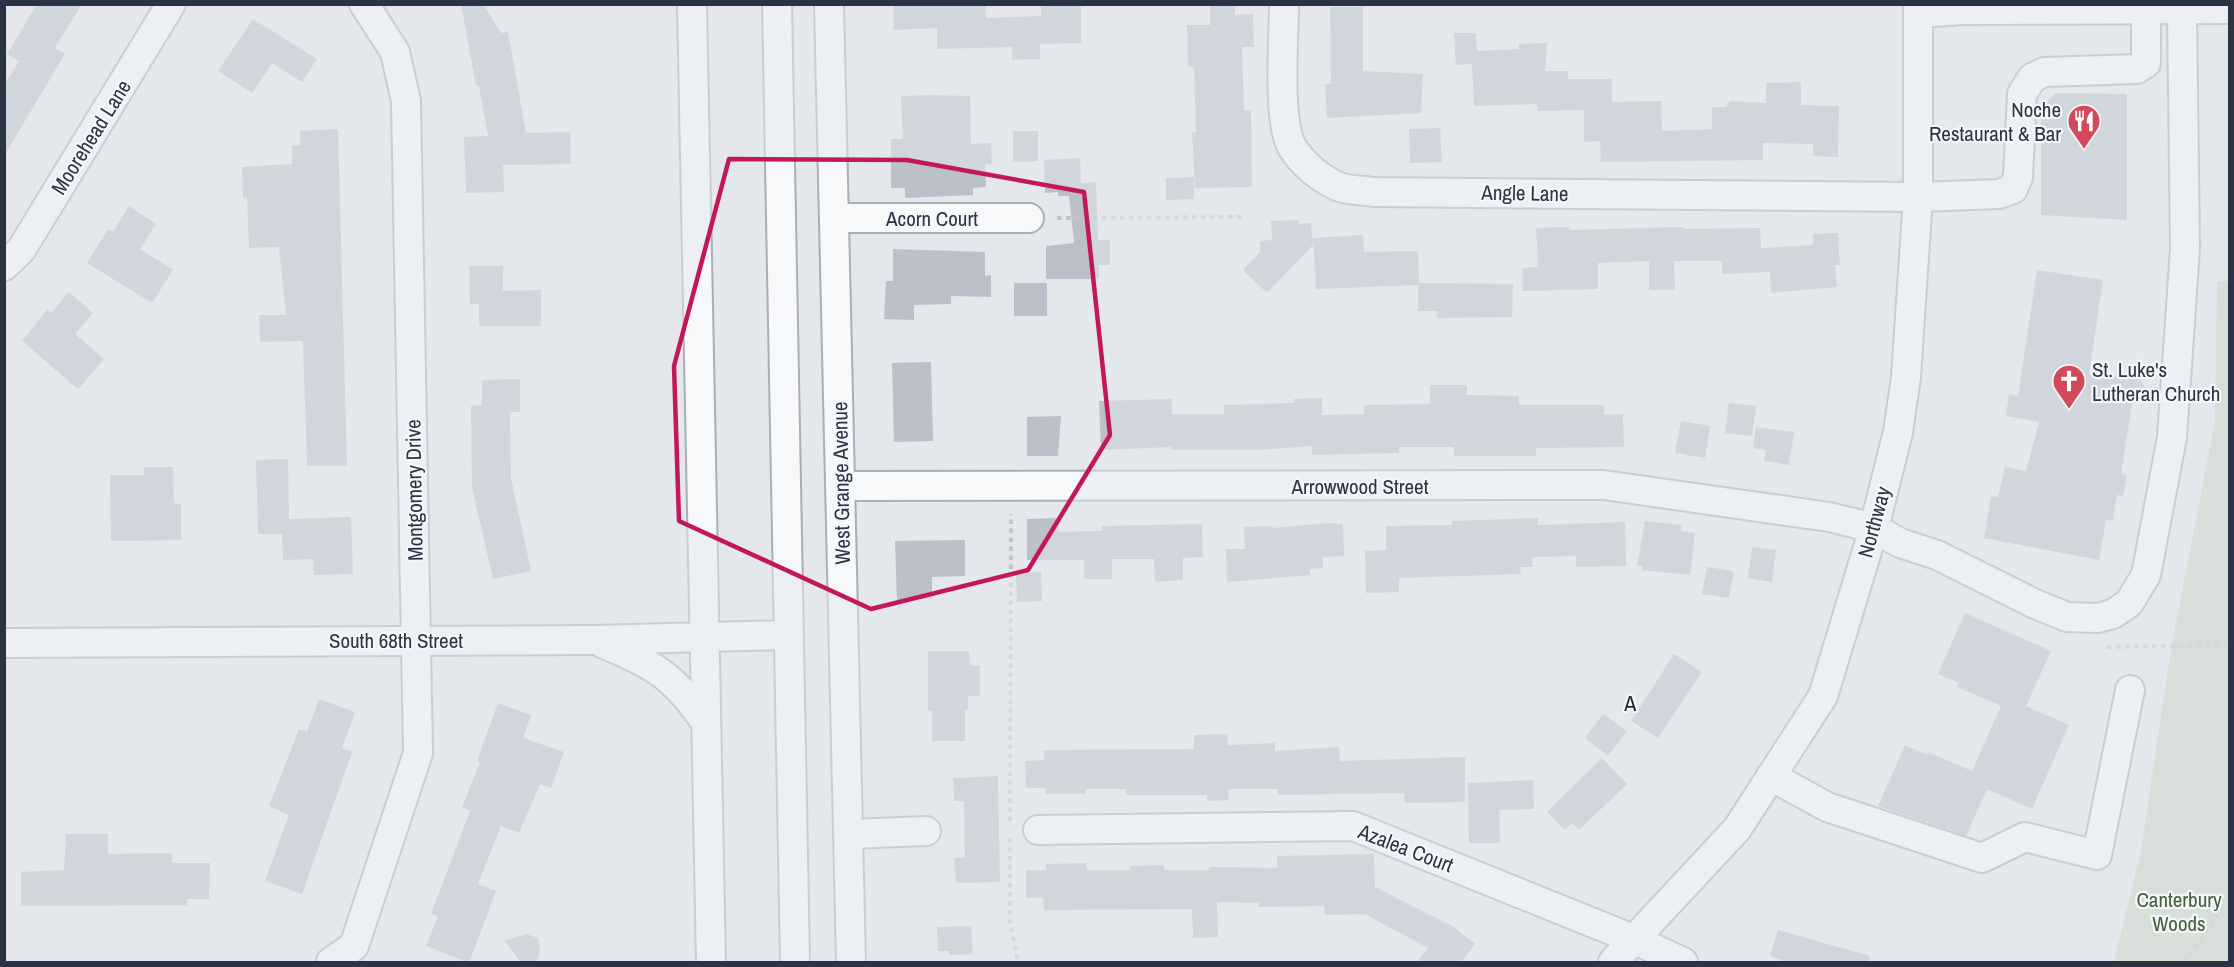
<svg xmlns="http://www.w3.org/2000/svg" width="2234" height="967" font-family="'Archivo Narrow',sans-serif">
	<rect width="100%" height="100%" fill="#e4e7ec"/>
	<path fill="#c9d6c5" d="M2217,281H2230L2229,962H2114L2141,851L2171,649L2215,421Z"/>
	<g fill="#bbc0ca">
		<path d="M37,4H82L55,48L65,54L4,156V85L19,61L7,54Z"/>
		<path d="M461,4H483L501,33L508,32L526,133L570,132L571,164L503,165L504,192L466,193L464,137L488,136L479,86H476Z"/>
		<path d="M893,4H985L986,18L1041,16V4H1081V43L1040,44V59L1012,60V47L937,49V28L894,30Z"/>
		<path d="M1210,4H1235V15L1253,14L1254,47H1242L1244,110H1251L1252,187L1195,188L1192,133L1196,132L1194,67H1188L1187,25H1210Z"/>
		<path d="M1330,7H1363V71L1423,74L1421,113L1327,118L1325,84H1331Z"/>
		<path d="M253,19L317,59L302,82L272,63L252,93L218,71Z"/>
		<path d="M1454,33H1476L1477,51L1519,49V44L1547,43L1545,71H1568V79H1612V102L1661,101L1662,131L1712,129V107H1726L1730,101L1766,103V83L1801,82V105L1839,106L1838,157L1813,156V144L1763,143V160L1601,162L1600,141L1584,142V110L1538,111L1537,104L1474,106L1472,64L1456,65Z"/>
		<path d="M2056,93L2127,94V220L2041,215V108Z"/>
		<path d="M930,95L970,96L971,144L991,143L992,164H985L986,187L973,188V195L905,198V188H891V139H903L901,96Z"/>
		<path d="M1440,128L1442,162L1410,163L1409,129Z"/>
		<path d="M338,129L347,466H307L303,341L260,342L259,315H286L279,247L249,248L247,197H243L242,167L292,164V146L300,145V131Z"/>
		<path d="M1013,131H1038V161L1013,162Z"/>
		<path d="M1080,158L1081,183L1096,182L1098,240H1110V265H1099V279H1046V246L1074,243L1069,196H1058V192L1045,193L1044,160Z"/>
		<path d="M1194,177V199L1166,200V178Z"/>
		<path d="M129,206L156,224L140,249L173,270L152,303L87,263L108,229L113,232Z"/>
		<path d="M1299,220V224L1311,223L1313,245L1267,293L1243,270L1260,252V241L1272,240L1271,221Z"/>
		<path d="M1569,227V230L1684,227V229L1760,228L1761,248L1813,245V234L1838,233L1840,265H1835L1837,287L1771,293L1770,272L1722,274V261H1674L1675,290H1649V261L1598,263V289L1523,291L1522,268L1538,267L1536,228Z"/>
		<path d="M1363,235L1364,252L1418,251L1419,283L1513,284L1512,317L1437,318V311H1418V285L1316,289L1313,238Z"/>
		<path d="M893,249L985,252V276L991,275V297L951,296V304L914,305V320L884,319L886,281H893Z"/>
		<path d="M469,266H503V291L541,290V326H479V304H470Z"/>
		<path d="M2037,270L2103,280L2089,374L2119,377L2134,369L2149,394L2132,404L2121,474L2127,475L2123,496L2117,495L2113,521L2106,520L2099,560L1984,538L1991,496L1998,497L2005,467L2026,471L2039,422L2006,416L2009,394L2018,396Z"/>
		<rect x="1014" y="283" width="33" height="33"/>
		<path d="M69,292L93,313L75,334L104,359L78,389L22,341L47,310L51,313Z"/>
		<path d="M931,362L933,441L894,442L892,363Z"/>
		<path d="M520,379V412H510L511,478L531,571L493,579L472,487L471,406L482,405V380Z"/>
		<path d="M1430,385H1467V395L1519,396V405H1604V415L1623,414L1624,447L1536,448V456H1454V447H1399V453L1312,455V446L1259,450H1171V447L1101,450L1099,401L1172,399V414H1224V405L1294,403V399L1322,398V415L1364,414V405L1430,404Z"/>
		<path d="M1729,403L1756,406L1752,436L1725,433Z"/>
		<path d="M1061,416L1058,456H1027V417Z"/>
		<path d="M1681,421L1710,426L1705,458L1675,453Z"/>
		<path d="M1756,427L1794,432L1789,465L1764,461L1766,450L1753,448Z"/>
		<path d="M288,459L289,519L351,517L353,574L314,575L313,559L283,560L282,534H258L256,460Z"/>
		<path d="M144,467H173L174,503L181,504V540L111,541L110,475H144Z"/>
		<path d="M1059,518V532L1102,531V526L1202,524L1203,557L1183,558V580L1155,582L1154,559H1112V579H1084V560H1027V519Z"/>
		<path d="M1538,518V525L1625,522L1626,566L1576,567V556L1532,557L1533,567H1520L1521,574L1399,578V592L1366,593L1365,551L1386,550V526L1452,525V521Z"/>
		<path d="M1645,521L1682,525L1681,531L1695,533L1690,575L1642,570V566H1637Z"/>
		<path d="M1330,523L1343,524L1344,556L1323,557V568L1310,569V575L1227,582L1226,549H1245L1244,527L1272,526V528Z"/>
		<path d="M965,540V576L932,577V599L897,600L895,541Z"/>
		<path d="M1752,547L1776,550L1772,582L1748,578Z"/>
		<path d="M1707,567L1734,571L1729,598L1702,594Z"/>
		<path d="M1041,572L1042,601L1017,602L1016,573Z"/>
		<path d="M1965,613L2051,651L2026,706L2069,725L2032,809L1987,789L1966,836L1878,806L1905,745L1927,755L1928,752L1972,771L2001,706L1957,687L1959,683L1938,674Z"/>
		<path d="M928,651H969L970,665L980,666V696H968V710L965,709V741H932V711H928Z"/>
		<path d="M1674,654L1702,672L1658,738L1631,721Z"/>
		<path d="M319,699L355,712L342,748L352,752L302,894L265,881L289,815L269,806L299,729L307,732Z"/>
		<path d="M498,703L531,715L523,738L564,752L551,788L540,784L519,833L501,826L478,884L496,891L469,963L426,946L438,916L431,914L470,811L462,808L480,762L477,761Z"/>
		<path d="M1603,714L1627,731L1608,756L1585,738Z"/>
		<path d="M1227,734L1228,745L1275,743V751L1339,747L1340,761L1465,757V802L1405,803L1404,793L1278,795L1277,789H1228L1229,800L1207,801V795H1126V789H1086L1085,794H1046V788H1026L1025,761L1044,760V750L1194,749V735Z"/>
		<path d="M1602,758L1627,784L1579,830L1572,823L1565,830L1547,812Z"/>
		<path d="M998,776L1000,882L956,883L954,858H965L964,801H954L953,778Z"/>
		<path d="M1533,780L1534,809L1499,810L1500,843H1469L1468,783Z"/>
		<path d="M66,834H108V854L172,853V863H210L209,899H187V905L21,906V872L64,870Z"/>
		<path d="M1374,854L1375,887L1454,927L1475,944L1460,963H1416L1428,948L1365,914L1325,915L1324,906L1259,907V903L1217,902L1218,937L1193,938L1192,909L1044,910L1043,898H1026V870H1046V864L1086,863L1087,870H1130V866L1164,865V870H1209V867L1277,868V856Z"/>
		<path d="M971,926L973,954L949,955V951H938L937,927Z"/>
		<path d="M1778,930L1870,956L1869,963H1789L1770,956Z"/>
		<path d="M526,934L538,938L540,949L537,960L528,963L519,960L505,941Z"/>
	</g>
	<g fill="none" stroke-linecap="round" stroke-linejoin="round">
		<g stroke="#a9aeb7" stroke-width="32">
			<g id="minor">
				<path d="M692,4L711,962"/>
				<path d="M777,4L795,962"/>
				<path d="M829,4L851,962"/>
				<path d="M1284,4C1284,37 1277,120 1292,147C1302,163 1319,178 1337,186C1347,191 1362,190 1373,192L1918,197L1999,194L2013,189L2018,177L2022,94L2032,78L2044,72L2137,69L2146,63V10"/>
				<path d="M1918,13L1964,10L2230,9"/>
				<path d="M834,218H1029"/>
				<path d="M4,266L21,250L171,4"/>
				<path d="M842,486L1604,485L1829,517L1874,528L1900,543L1937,555L2035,604L2067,617L2098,618L2113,614L2129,603L2146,575L2172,437L2185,249L2182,10"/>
				<path d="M4,643L593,640L788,635"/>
				<path d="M604,644C655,665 675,677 706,723"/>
				<path d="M1771,776L1827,807L1982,858L2025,837L2097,855L2130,690"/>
				<path d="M1038,830L1353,826L1633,939L1683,962"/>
				<path d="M849,834L926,831"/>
				<path d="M331,962L354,946L418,753L406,101L395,52L364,4"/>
				<path d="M1613,962L1737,829L1823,696L1874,528L1898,432L1906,377L1918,197V4"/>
			</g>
		</g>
		<g stroke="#c2c5cb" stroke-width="4" stroke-dasharray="4.5 4.5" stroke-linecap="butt">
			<path d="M1057,218L1244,217"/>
			<path d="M2107,647L2230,645"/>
			<path d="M1010,821L1011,514"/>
			<path d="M1010,838V922L1018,962"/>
			<path d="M2184,962L2230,896"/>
		</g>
		<use href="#minor" stroke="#f7f8fa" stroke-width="28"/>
	</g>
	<path d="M0 0H2234V967H0ZM729,159L907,160L1084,192L1110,435L1028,570L871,609L679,521L674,366Z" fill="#e4e7ec" fill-opacity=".55" fill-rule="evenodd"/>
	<path fill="none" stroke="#c2185b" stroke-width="4.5" stroke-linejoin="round" d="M729,159L907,160L1084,192L1110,435L1028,570L871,609L679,521L674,366Z"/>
	<defs>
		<g id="restaurant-pin" transform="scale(1.725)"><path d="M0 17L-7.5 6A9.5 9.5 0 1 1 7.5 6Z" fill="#d1495b" stroke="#f4f6f9"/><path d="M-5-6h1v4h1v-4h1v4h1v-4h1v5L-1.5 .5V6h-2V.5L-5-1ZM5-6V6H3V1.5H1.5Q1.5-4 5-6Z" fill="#fff"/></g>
		<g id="church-pin" transform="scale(1.725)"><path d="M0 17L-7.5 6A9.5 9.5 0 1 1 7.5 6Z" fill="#d1495b" stroke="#f4f6f9"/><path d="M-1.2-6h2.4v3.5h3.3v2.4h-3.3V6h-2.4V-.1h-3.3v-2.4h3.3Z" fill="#fff"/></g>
	</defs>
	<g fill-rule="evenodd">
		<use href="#restaurant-pin" x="2084" y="121"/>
		<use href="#church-pin" x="2069" y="381"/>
	</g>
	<g text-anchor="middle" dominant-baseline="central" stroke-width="4.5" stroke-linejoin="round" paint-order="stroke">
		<g font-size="21" fill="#2b3445" stroke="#f4f6f9" text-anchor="end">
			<text x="2061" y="109">Noche<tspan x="2061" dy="24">Restaurant &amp; Bar</tspan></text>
			<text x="2092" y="369" text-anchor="start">St. Luke's<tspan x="2092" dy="24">Lutheran Church</tspan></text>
		</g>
		<g font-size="21" fill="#2b3445" stroke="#f4f6f9">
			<text transform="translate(91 137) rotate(-58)">Moorehead Lane</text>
			<text transform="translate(1525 193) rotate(1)">Angle Lane</text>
			<text x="932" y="218">Acorn Court</text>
			<text transform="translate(841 483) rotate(-91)">West Grange Avenue</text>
			<text x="1360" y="486">Arrowwood Street</text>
			<text transform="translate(414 490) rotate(-91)">Montgomery Drive</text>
			<text transform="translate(1874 522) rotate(-75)">Northway</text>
			<text x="396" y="640">South 68th Street</text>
			<text transform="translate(1406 848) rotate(21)">Azalea Court</text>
		</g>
		<g font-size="21" fill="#3f6138" stroke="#f4f6f9">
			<text x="2179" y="899">Canterbury<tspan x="2179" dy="24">Woods</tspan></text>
		</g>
		<g font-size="22" letter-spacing="1.5" fill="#1d2536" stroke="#f4f6f9">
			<text x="1631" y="703">A</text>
		</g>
	</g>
	<rect width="2234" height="967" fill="none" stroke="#2b3445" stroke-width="12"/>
</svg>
